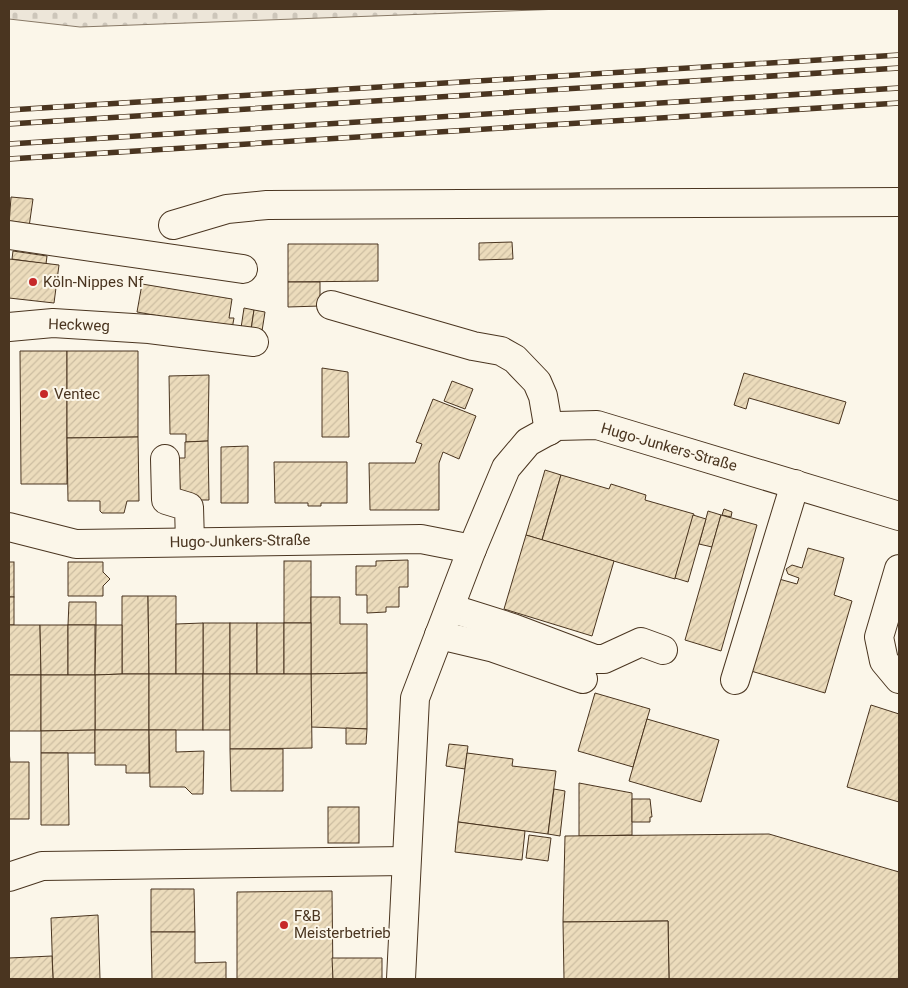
<svg xmlns="http://www.w3.org/2000/svg" width="908" height="988" font-family="Roboto,sans-serif">
	<defs>
		<pattern id="cemetery-stones" width="16" height="16" patternUnits="userSpaceOnUse" patternTransform="scale(1.25)"><rect width="16" height="16" fill="#ede6d9"/><path d="M2 7V4a2 2 0 0 1 4 0v3zM10 15v-3a2 2 0 0 1 4 0v3z" fill="#cdc6ba"/></pattern>
		<pattern id="building-hatch" width="6" height="6" patternUnits="userSpaceOnUse" patternTransform="scale(1.25)"><rect width="6" height="6" fill="#ecdcbc"/><path d="M-1 1l2-2M0 6l6-6M5 7l2-2" fill="none" stroke="#ccbda1"/></pattern>
	</defs>
	<rect width="100%" height="100%" fill="#fbf6e9"/>
	<path fill="url(#cemetery-stones)" stroke="#887966" d="M9,9H562L80,27L9,19Z"/>
	<g fill="url(#building-hatch)" stroke="#4a3520">
		<path d="M11,197L33,199L29,227L9,225Z"/>
		<path d="M512,242L513,259L479,260V243Z"/>
		<path d="M288,244H378V281L288,282Z"/>
		<path d="M13,251L47,256L46,264L12,259Z"/>
		<path d="M9,259L59,265L54,303L9,298Z"/>
		<path d="M288,282H320V306L288,307Z"/>
		<path d="M142,284L232,299L229,318H234L232,329L137,312Z"/>
		<path d="M244,308L254,310L251,330L241,328Z"/>
		<path d="M254,310L265,312L262,331L251,330Z"/>
		<path d="M20,351H67V484H21Z"/>
		<path d="M67,351H138V437L67,438Z"/>
		<path d="M322,368L348,372L349,437H322Z"/>
		<path d="M744,373L846,402L839,424L749,398L746,409L734,405Z"/>
		<path d="M209,375L208,441L186,442V434H170L169,376Z"/>
		<path d="M452,381L473,389L465,409L444,401Z"/>
		<path d="M433,399L476,416L459,459L443,452L439,463V510H370L369,463H415L422,444L416,442Z"/>
		<path d="M138,437L139,501H127L124,513H102L100,511V501H68L67,438Z"/>
		<path d="M208,441L209,500H185L180,497L179,458H185V442Z"/>
		<path d="M248,446V503H221V447Z"/>
		<path d="M274,462H347V503H321V506H308V503H275Z"/>
		<path d="M545,470L561,475L542,540L526,535Z"/>
		<path d="M561,475L609,489L611,484L646,495L645,500L694,514L675,579L542,540Z"/>
		<path d="M724,509L732,512L731,517L722,515Z"/>
		<path d="M708,511L721,515L712,547L699,544Z"/>
		<path d="M693,515L706,519L688,582L675,578Z"/>
		<path d="M721,515L757,525L721,651L685,640Z"/>
		<path d="M526,535L614,561L592,636L504,609Z"/>
		<path d="M808,548L844,558L834,595L852,601L825,693L751,671L779,579L797,584L799,578L788,574L786,569L792,565L802,568Z"/>
		<path d="M408,560V587H399V607H386V612L367,613V595H356V566H376V561Z"/>
		<rect x="284" y="561" width="27" height="62"/>
		<rect x="9" y="562" width="5" height="35"/>
		<path d="M68,562H103V572L110,579L103,586V596H68Z"/>
		<path d="M122,596H148L149,674H122Z"/>
		<path d="M148,596H176V674H149Z"/>
		<rect x="9" y="597" width="5" height="28"/>
		<path d="M311,597H340V624H367V673L311,674Z"/>
		<path d="M69,602H96V625H68Z"/>
		<rect x="203" y="623" width="27" height="51"/>
		<path d="M203,623V674H176V624Z"/>
		<rect x="230" y="623" width="27" height="51"/>
		<rect x="257" y="623" width="27" height="51"/>
		<rect x="284" y="623" width="27" height="51"/>
		<path d="M9,625H40L41,675H9Z"/>
		<path d="M40,625H68V675H41Z"/>
		<rect x="68" y="625" width="27" height="50"/>
		<path d="M96,625H122V674L95,675Z"/>
		<path d="M367,673V729L311,727V674Z"/>
		<path d="M122,674H149V730H95V675Z"/>
		<rect x="149" y="674" width="54" height="56"/>
		<rect x="203" y="674" width="27" height="56"/>
		<path d="M230,674H311L312,748L230,749Z"/>
		<rect x="9" y="675" width="32" height="56"/>
		<path d="M41,675H95V730L41,731Z"/>
		<path d="M595,693L650,709L633,767L578,751Z"/>
		<path d="M871,705L899,714V802L847,787Z"/>
		<path d="M647,719L719,740L701,802L629,781Z"/>
		<path d="M346,728L367,729L366,744H346Z"/>
		<path d="M95,730V753H41V731Z"/>
		<path d="M95,730H149V773H126V765H95Z"/>
		<path d="M149,730H176V752L204,751L203,794H192L185,787H150Z"/>
		<path d="M449,744L468,746L465,769L446,766Z"/>
		<path d="M230,749H283V791H231Z"/>
		<path d="M9,750L10,762H29V819H9Z"/>
		<path d="M41,753H68L69,825H41Z"/>
		<path d="M467,753L513,759L512,766L556,771L548,834L458,822Z"/>
		<path d="M579,783L632,793V835L579,836Z"/>
		<path d="M554,789L565,791L560,836L548,834Z"/>
		<path d="M632,799H650L652,817H650V822H632Z"/>
		<rect x="328" y="807" width="31" height="36"/>
		<path d="M458,822L525,831L522,860L455,852Z"/>
		<path d="M769,834L899,872V979H669L668,921L563,922L565,836Z"/>
		<path d="M529,835L551,838L548,861L526,858Z"/>
		<path d="M151,889H194L195,932H151Z"/>
		<path d="M332,891L333,979H237V892Z"/>
		<path d="M98,915L100,979H53L51,918Z"/>
		<path d="M668,921L669,979H564L563,922Z"/>
		<path d="M151,932H195V963L226,962V979H152Z"/>
		<path d="M52,956L53,979H9V958Z"/>
		<path d="M332,958H382V979H333Z"/>
	</g>
	<g fill="none" stroke-linecap="round" stroke-linejoin="round">
		<g stroke="#4a3520" stroke-width="30">
			<g id="minor">
				<path d="M173,225L227,209L267,205L899,202"/>
				<path d="M9,235L243,269"/>
				<path d="M331,305L473,346L501,351L515,359L537,382L543,396L549,431"/>
				<path d="M9,327L53,323L149,329L254,342"/>
				<path d="M165,459L166,500L189,507L190,542"/>
				<path d="M9,527L76,544L421,539L472,549"/>
				<path d="M899,569L879,637L884,661L899,679"/>
				<path d="M450,608L513,628L595,659H604L641,642L663,650"/>
				<path d="M439,635L494,648L583,679"/>
				<path d="M735,680L795,484"/>
				<path d="M9,877L42,866L406,861"/>
				<path d="M401,979L415,698L472,549L506,468L528,442L557,426L597,425L899,516"/>
			</g>
		</g>
		<use href="#minor" stroke="#fbf6e9" stroke-width="28"/>
		<g stroke="#4a3520" stroke-width="5.5">
			<g id="rail">
				<path d="M9,110L899,55"/>
				<path d="M9,124L899,68"/>
				<path d="M9,144L899,88"/>
				<path d="M9,159L899,103"/>
			</g>
		</g>
		<use href="#rail" stroke="#fbf6e9" stroke-width="4" stroke-dasharray="11" stroke-linecap="butt"/>
	</g>
	<g fill="#c62828" stroke="#fbf6e9" stroke-width="2">
		<circle cx="33" cy="282" r="5"/>
		<circle cx="44" cy="394" r="5"/>
		<circle cx="284" cy="925" r="5"/>
	</g>
	<g text-anchor="middle" dominant-baseline="central" stroke-width="4" stroke-linejoin="round" paint-order="stroke">
		<g font-size="15" fill="#4a3520" stroke="#fbf6e9" text-anchor="start">
			<text x="43" y="282">Köln-Nippes Nf</text>
			<text x="54" y="394">Ventec</text>
			<text x="294" y="916">F&amp;B<tspan x="294" dy="17">Meisterbetrieb</tspan></text>
		</g>
		<g font-size="15" fill="#4a3520" stroke="#fbf6e9">
			<text transform="translate(79 325) rotate(2)">Heckweg</text>
			<text transform="translate(669 447) rotate(16)">Hugo-Junkers-Straße</text>
			<text transform="translate(240 541) rotate(-1)">Hugo-Junkers-Straße</text>
		</g>
	</g>
	<rect width="908" height="988" fill="none" stroke="#4a3520" stroke-width="20"/>
</svg>
